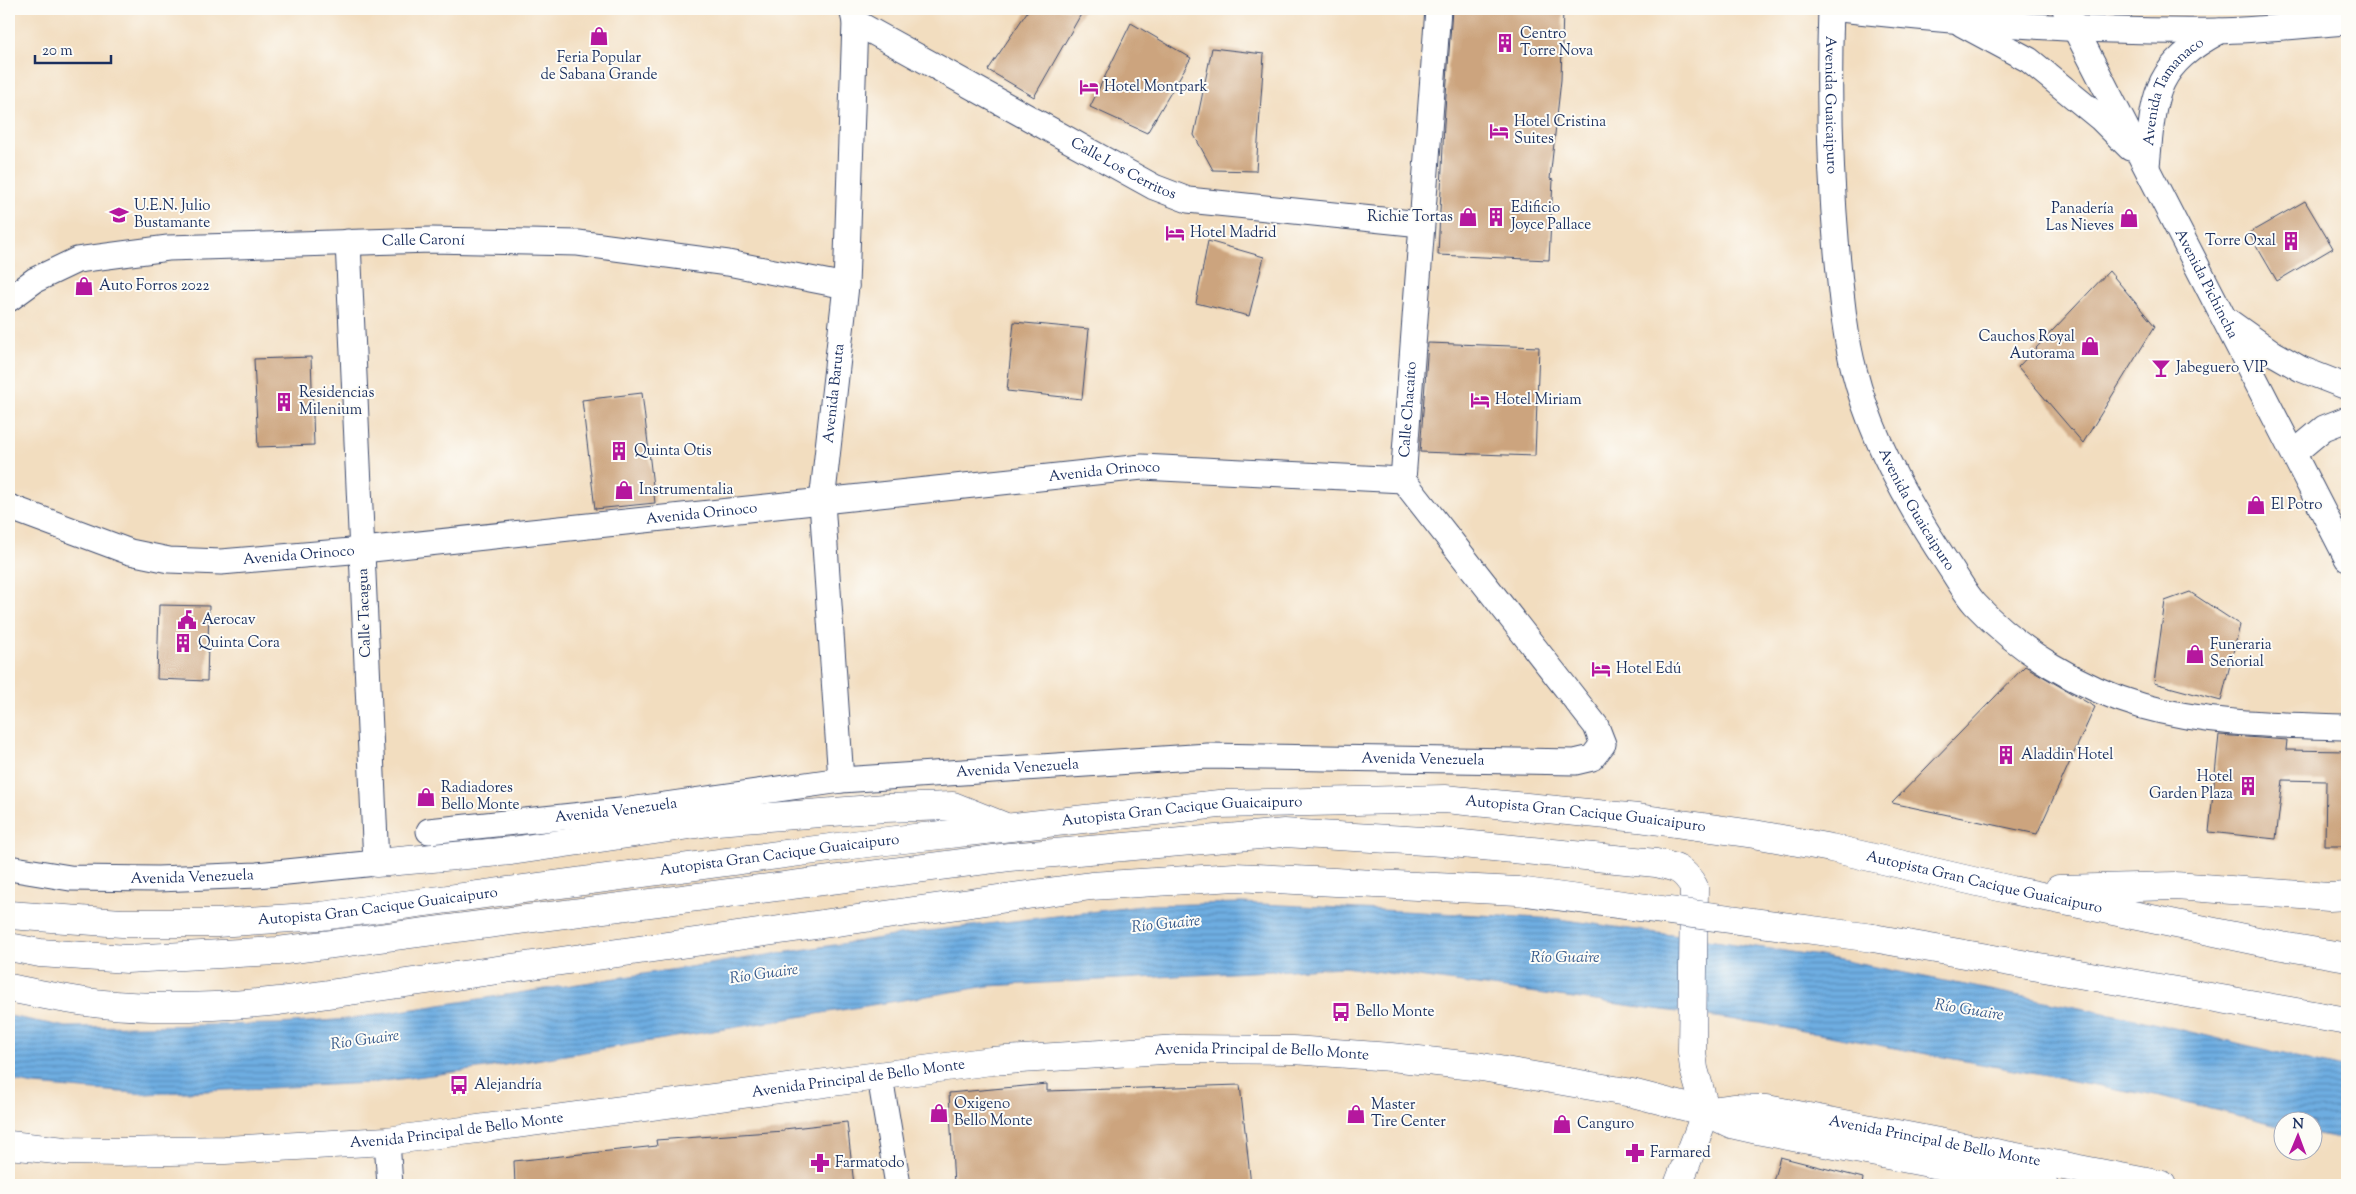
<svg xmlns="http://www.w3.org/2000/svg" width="2356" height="1194" font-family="'Sorts Mill Goudy',serif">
	<defs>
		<pattern id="water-rules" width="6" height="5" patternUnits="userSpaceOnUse" patternTransform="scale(1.25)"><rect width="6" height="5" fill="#6eade1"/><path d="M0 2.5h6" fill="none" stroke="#5a8dba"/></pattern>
	</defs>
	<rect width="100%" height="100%" fill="#fdfcf7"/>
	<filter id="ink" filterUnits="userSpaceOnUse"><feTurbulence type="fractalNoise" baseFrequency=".02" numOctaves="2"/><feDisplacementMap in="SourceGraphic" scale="10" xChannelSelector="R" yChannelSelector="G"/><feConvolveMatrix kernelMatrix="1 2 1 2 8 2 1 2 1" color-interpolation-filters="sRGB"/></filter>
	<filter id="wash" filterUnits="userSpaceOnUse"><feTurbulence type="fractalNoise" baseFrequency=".0096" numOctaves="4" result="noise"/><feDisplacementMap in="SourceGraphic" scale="20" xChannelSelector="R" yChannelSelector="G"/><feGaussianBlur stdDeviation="1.12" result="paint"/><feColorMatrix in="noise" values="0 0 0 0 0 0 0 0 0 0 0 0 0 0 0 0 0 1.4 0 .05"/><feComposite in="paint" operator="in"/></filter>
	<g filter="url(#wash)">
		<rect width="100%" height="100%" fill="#f2ddbf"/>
		<path fill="url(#water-rules)" stroke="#446ea0" d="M1242,903L1559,919L1820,956L2140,1020L2347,1069V1140L2314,1133V1122H2284L2283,1126L2160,1097L1759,1023L1344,967L988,986L486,1068L369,1083L145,1094L34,1085L9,1080V1016L66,1027L280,1024L348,1019L919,932L1150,905Z"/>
		<g id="blocks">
			<g fill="#cca47e">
				<path d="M1029,9H1084L1034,97L988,70Z"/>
				<path d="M1452,9H1563L1561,80L1550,179L1553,180L1549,260L1438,255L1444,124Z"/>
				<path d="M1131,23L1191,58L1147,133L1090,107Z"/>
				<path d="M1212,48L1264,54L1256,171L1213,170L1194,135Z"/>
				<path d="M2305,201L2333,248L2277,281L2249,233Z"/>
				<path d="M1208,241L1264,257L1249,316L1196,303Z"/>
				<path d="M2109,271L2155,326L2083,443L2018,367Z"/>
				<path d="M1014,322L1089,329L1082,399L1007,391Z"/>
				<path d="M1428,343L1539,347L1535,456L1420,452Z"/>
				<path d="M311,357L314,445L258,447L254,359Z"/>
				<path d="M642,393L655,503L595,509L582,400Z"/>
				<path d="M2190,592L2240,625L2221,701L2154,683L2165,601Z"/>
				<path d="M159,605L209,606L207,681L157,679Z"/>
				<path d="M2025,666L2095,707L2037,834L1892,803Z"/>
				<path d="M2219,735L2287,740L2286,750L2347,751V846H2325L2326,781L2283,780L2276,839L2209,832Z"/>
				<path d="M1047,1084V1091L1240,1085L1251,1185H954L949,1093Z"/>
				<path d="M847,1122L854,1185H515L514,1161L657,1146L656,1140L784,1131V1129Z"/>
				<path d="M1780,1157L1863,1178L1862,1185H1772Z"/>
			</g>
		</g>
	</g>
	<g filter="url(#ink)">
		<use href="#blocks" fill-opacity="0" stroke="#3b496d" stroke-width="1"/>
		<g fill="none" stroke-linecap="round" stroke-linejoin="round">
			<g stroke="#3b496d" stroke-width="27">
				<g id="street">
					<path id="s1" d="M1831,9C1828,90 1830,171 1837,252C1841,292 1844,332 1854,370C1871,438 1910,508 1949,566C1957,578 1965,593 1975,604C2019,651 2080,688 2142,706C2209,725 2278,725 2347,727"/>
					<path d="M1840,9C1966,23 2092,33 2218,31C2261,30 2305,25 2347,22"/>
					<path id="s2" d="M2065,9L2347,558"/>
					<path id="s3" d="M855,22L1154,187L1188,200L1421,224"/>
					<path d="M1962,24L2029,60L2100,118L2130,148"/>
					<path id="s4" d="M2147,166C2154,96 2152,67 2220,31"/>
					<path id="s5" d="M9,299L35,280L77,260L168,248L431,240L578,243L728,263L846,286"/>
					<path d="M2228,321L2273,353L2301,369L2347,387"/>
					<path d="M2294,453L2324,428L2347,419"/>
					<path id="s6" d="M9,507L130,552L169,560L221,562L363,550L1142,467L1403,480"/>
					<path id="s7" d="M841,780L822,502L846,286L855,22L852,9"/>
					<path id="s8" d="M429,831L630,810L841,780L1208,756L1575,762L1592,758L1603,744L1596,726L1403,480L1438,9"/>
					<path id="s9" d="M9,868L70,878L158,879L257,875L376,863L348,242"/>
					<path d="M880,1077L898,1185"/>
					<path d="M387,1141L390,1185"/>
				</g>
			</g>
			<g stroke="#3b496d" stroke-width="29">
				<g id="secondary">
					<path id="s10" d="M1712,1111L1735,1108L1767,1109L2162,1185"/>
					<path id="s11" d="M9,1145L65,1151L118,1152L225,1150L387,1141L991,1061L1179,1049L1293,1050L1391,1057L1482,1067L1632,1093L1706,1112L1731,1124L1762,1131L2044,1185"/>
					<path d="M1678,1185L1706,1112"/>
				</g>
			</g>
			<g stroke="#3b496d" stroke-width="29">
				<g id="highway">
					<path d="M376,863L511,851L717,821L885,808L953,806L1003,826"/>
					<path d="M2059,889L2175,886L2329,897L2347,896"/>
					<path id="s12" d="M9,915L122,923H217L321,916L860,844L1219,804L1445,799L1638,818L1754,834L1831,848L2012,890L2282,946L2347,957"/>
					<path d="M1873,938L2347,1021"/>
					<path d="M9,947L40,953L127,959L278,951L1009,857L1284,833L1442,842L1656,863C1676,867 1684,869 1694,887L1692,1052L1694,1069L1706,1112"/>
				</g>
			</g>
			<use href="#street" stroke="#fff" stroke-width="25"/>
			<use href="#secondary" stroke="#fff" stroke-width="28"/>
			<use href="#highway" stroke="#fff" stroke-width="28"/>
			<g stroke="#3b496d" stroke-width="29" stroke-linecap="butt">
				<path id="highway-bridge" d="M9,988C40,994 72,1001 103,1004C162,1010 220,1007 279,1001L1091,886L1235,877L1518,891L1873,938"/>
			</g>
			<use href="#highway-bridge" stroke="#fff" stroke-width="28"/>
		</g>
	</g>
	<defs>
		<g id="shop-bare" transform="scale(1.5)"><path d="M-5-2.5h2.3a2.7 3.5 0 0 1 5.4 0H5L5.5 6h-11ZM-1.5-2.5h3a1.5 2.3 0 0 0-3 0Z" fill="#b5179e" stroke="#fdfcf7" stroke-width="2.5" paint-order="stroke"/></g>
		<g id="building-bare" transform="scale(1.5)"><path d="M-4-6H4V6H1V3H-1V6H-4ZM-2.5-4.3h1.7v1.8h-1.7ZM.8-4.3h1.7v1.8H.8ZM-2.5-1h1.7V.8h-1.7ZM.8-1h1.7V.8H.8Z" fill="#b5179e" stroke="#fdfcf7" stroke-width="2.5" paint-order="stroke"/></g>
		<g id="hotel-bare" transform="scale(1.5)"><path d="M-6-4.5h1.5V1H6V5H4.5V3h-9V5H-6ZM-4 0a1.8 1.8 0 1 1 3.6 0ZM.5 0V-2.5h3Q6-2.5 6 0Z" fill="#b5179e" stroke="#fdfcf7" stroke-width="2.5" paint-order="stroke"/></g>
		<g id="school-bare" transform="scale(1.5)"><path d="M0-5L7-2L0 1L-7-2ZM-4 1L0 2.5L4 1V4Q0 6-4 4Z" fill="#b5179e" stroke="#fdfcf7" stroke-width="2.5" paint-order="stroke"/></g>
		<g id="bar-bare" transform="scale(1.5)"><path d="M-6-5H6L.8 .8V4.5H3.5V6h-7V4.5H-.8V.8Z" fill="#b5179e" stroke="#fdfcf7" stroke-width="2.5" paint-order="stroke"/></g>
		<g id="civic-bare" transform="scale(1.5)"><path d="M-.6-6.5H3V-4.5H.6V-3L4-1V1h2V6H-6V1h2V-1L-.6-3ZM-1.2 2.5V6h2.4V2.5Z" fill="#b5179e" stroke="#fdfcf7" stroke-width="2.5" paint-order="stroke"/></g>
		<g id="bus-bare" transform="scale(1.5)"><path d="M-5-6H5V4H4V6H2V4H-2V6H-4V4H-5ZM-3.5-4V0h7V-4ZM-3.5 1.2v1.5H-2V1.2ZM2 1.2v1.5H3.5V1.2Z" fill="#b5179e" stroke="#fdfcf7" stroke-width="2.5" paint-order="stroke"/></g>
		<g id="pharmacy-bare" transform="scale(1.5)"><path d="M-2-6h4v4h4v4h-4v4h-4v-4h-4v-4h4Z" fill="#b5179e" stroke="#fdfcf7" stroke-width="2.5" paint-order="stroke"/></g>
	</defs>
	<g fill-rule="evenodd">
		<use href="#shop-bare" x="599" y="36"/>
		<use href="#building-bare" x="1505" y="43"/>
		<use href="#hotel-bare" x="1089" y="87"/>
		<use href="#hotel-bare" x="1499" y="131"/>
		<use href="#school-bare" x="119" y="215"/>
		<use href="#shop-bare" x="1468" y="217"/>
		<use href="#building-bare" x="1496" y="217"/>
		<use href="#shop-bare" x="2129" y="218"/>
		<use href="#hotel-bare" x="1175" y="233"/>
		<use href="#building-bare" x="2291" y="241"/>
		<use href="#shop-bare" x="84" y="286"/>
		<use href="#shop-bare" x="2090" y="346"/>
		<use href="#bar-bare" x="2161" y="368"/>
		<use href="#hotel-bare" x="1480" y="400"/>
		<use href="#building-bare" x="284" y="402"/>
		<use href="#building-bare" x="619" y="451"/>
		<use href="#shop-bare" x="624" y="490"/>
		<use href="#shop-bare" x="2256" y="505"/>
		<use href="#civic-bare" x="187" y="620"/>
		<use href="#building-bare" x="183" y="643"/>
		<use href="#shop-bare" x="2195" y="654"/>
		<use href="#hotel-bare" x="1601" y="669"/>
		<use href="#building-bare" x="2006" y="755"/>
		<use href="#building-bare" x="2248" y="786"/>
		<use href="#shop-bare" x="426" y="797"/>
		<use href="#bus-bare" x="1341" y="1012"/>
		<use href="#bus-bare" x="459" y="1085"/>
		<use href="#shop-bare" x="939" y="1113"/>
		<use href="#shop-bare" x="1356" y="1114"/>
		<use href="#shop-bare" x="1562" y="1124"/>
		<use href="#pharmacy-bare" x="1635" y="1153"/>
		<use href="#pharmacy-bare" x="820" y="1163"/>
	</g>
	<g text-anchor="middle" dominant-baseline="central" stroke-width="4" stroke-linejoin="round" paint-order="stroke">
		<g font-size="15" fill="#1b2f5e" stroke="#fdfcf7" text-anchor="start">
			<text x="1520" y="34">Centro<tspan x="1520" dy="17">Torre Nova</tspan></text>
			<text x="599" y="58" text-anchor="middle">Feria Popular<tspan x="599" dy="17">de Sabana Grande</tspan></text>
			<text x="1104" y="87">Hotel Montpark</text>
			<text x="1514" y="122">Hotel Cristina<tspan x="1514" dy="17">Suites</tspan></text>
			<text x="134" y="206">U.E.N. Julio<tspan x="134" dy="17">Bustamante</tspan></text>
			<text x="1511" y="208">Edificio<tspan x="1511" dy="17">Joyce Pallace</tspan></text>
			<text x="2114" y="209" text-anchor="end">Panadería<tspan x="2114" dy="17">Las Nieves</tspan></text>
			<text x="1453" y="217" text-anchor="end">Richie Tortas</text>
			<text x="1190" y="233">Hotel Madrid</text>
			<text x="2276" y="241" text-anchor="end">Torre Oxal</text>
			<text x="99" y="286">Auto Forros 2022</text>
			<text x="2075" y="337" text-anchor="end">Cauchos Royal<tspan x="2075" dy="17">Autorama</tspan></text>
			<text x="2176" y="368">Jabeguero VIP</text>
			<text x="299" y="393">Residencias<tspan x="299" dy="17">Milenium</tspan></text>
			<text x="1495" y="400">Hotel Miriam</text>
			<text x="634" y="451">Quinta Otis</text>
			<text x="639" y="490">Instrumentalia</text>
			<text x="2271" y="505">El Potro</text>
			<text x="202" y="620">Aerocav</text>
			<text x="198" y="643">Quinta Cora</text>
			<text x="2210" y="645">Funeraria<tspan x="2210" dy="17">Señorial</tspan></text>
			<text x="1616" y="669">Hotel Edú</text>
			<text x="2021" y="755">Aladdin Hotel</text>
			<text x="2233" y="777" text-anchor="end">Hotel<tspan x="2233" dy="17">Garden Plaza</tspan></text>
			<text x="441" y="788">Radiadores<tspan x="441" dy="17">Bello Monte</tspan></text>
			<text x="1356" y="1012">Bello Monte</text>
			<text x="474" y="1085">Alejandría</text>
			<text x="954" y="1104">Oxigeno<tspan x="954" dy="17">Bello Monte</tspan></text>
			<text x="1371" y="1105">Master<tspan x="1371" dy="17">Tire Center</tspan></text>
			<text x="1577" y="1124">Canguro</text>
			<text x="1650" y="1153">Farmared</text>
			<text x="835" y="1163">Farmatodo</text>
		</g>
		<g font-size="15" fill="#1b2f5e" stroke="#fdfcf7">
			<text stroke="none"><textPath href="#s4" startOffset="82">Avenida Tamanaco</textPath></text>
			<text stroke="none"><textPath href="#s1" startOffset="96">Avenida Guaicaipuro</textPath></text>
			<text stroke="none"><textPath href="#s3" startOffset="306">Calle Los Cerritos</textPath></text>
			<text stroke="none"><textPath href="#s5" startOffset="426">Calle Caroní</textPath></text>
			<text stroke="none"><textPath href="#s2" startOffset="309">Avenida Pichincha</textPath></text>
			<text stroke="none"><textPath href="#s7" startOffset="388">Avenida Baruta</textPath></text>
			<text stroke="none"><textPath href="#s8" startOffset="1588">Calle Chacaíto</textPath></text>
			<text stroke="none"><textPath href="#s6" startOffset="1109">Avenida Orinoco</textPath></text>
			<text stroke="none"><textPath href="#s1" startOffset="516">Avenida Guaicaipuro</textPath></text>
			<text stroke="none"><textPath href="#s6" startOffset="704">Avenida Orinoco</textPath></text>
			<text stroke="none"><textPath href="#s6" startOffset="299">Avenida Orinoco</textPath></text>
			<text transform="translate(365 613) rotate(-92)">Calle Tacagua</text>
			<text stroke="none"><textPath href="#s8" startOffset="998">Avenida Venezuela</textPath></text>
			<text stroke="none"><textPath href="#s8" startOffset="592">Avenida Venezuela</textPath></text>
			<text stroke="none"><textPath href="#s8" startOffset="188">Avenida Venezuela</textPath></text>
			<text stroke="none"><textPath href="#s12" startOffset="1180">Autopista Gran Cacique Guaicaipuro</textPath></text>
			<text stroke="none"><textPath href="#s12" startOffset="1585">Autopista Gran Cacique Guaicaipuro</textPath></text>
			<text stroke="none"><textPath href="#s12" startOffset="775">Autopista Gran Cacique Guaicaipuro</textPath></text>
			<text stroke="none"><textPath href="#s9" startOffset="184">Avenida Venezuela</textPath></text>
			<text stroke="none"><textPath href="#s12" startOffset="1990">Autopista Gran Cacique Guaicaipuro</textPath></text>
			<text stroke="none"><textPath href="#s12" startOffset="370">Autopista Gran Cacique Guaicaipuro</textPath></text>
			<text stroke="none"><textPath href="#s11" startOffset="1259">Avenida Principal de Bello Monte</textPath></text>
			<text stroke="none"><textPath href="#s11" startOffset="854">Avenida Principal de Bello Monte</textPath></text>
			<text stroke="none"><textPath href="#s11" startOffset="449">Avenida Principal de Bello Monte</textPath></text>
			<text stroke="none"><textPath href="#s10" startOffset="226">Avenida Principal de Bello Monte</textPath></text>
		</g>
		<g font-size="16" font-style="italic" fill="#385b8c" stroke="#fdfcf7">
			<text transform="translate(1166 925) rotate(-6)">Río Guaire</text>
			<text x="1565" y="958">Río Guaire</text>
			<text transform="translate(764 975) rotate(-8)">Río Guaire</text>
			<text transform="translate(1969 1011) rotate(9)">Río Guaire</text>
			<text transform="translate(365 1041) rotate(-8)">Río Guaire</text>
		</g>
	</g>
	<rect width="2356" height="1194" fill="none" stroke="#fdfcf7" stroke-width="30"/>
	<g transform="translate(2298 1136) rotate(1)"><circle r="24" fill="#fdfcf7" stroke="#a3aaba"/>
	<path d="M0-4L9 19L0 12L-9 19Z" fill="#b5179e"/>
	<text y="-8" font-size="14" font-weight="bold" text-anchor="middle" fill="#1b2f5e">N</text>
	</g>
	<path d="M35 55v8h76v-8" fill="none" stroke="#1b2f5e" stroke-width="2.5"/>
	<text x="42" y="55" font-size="15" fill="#1b2f5e" stroke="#fdfcf7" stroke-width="4" paint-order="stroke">20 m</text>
</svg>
